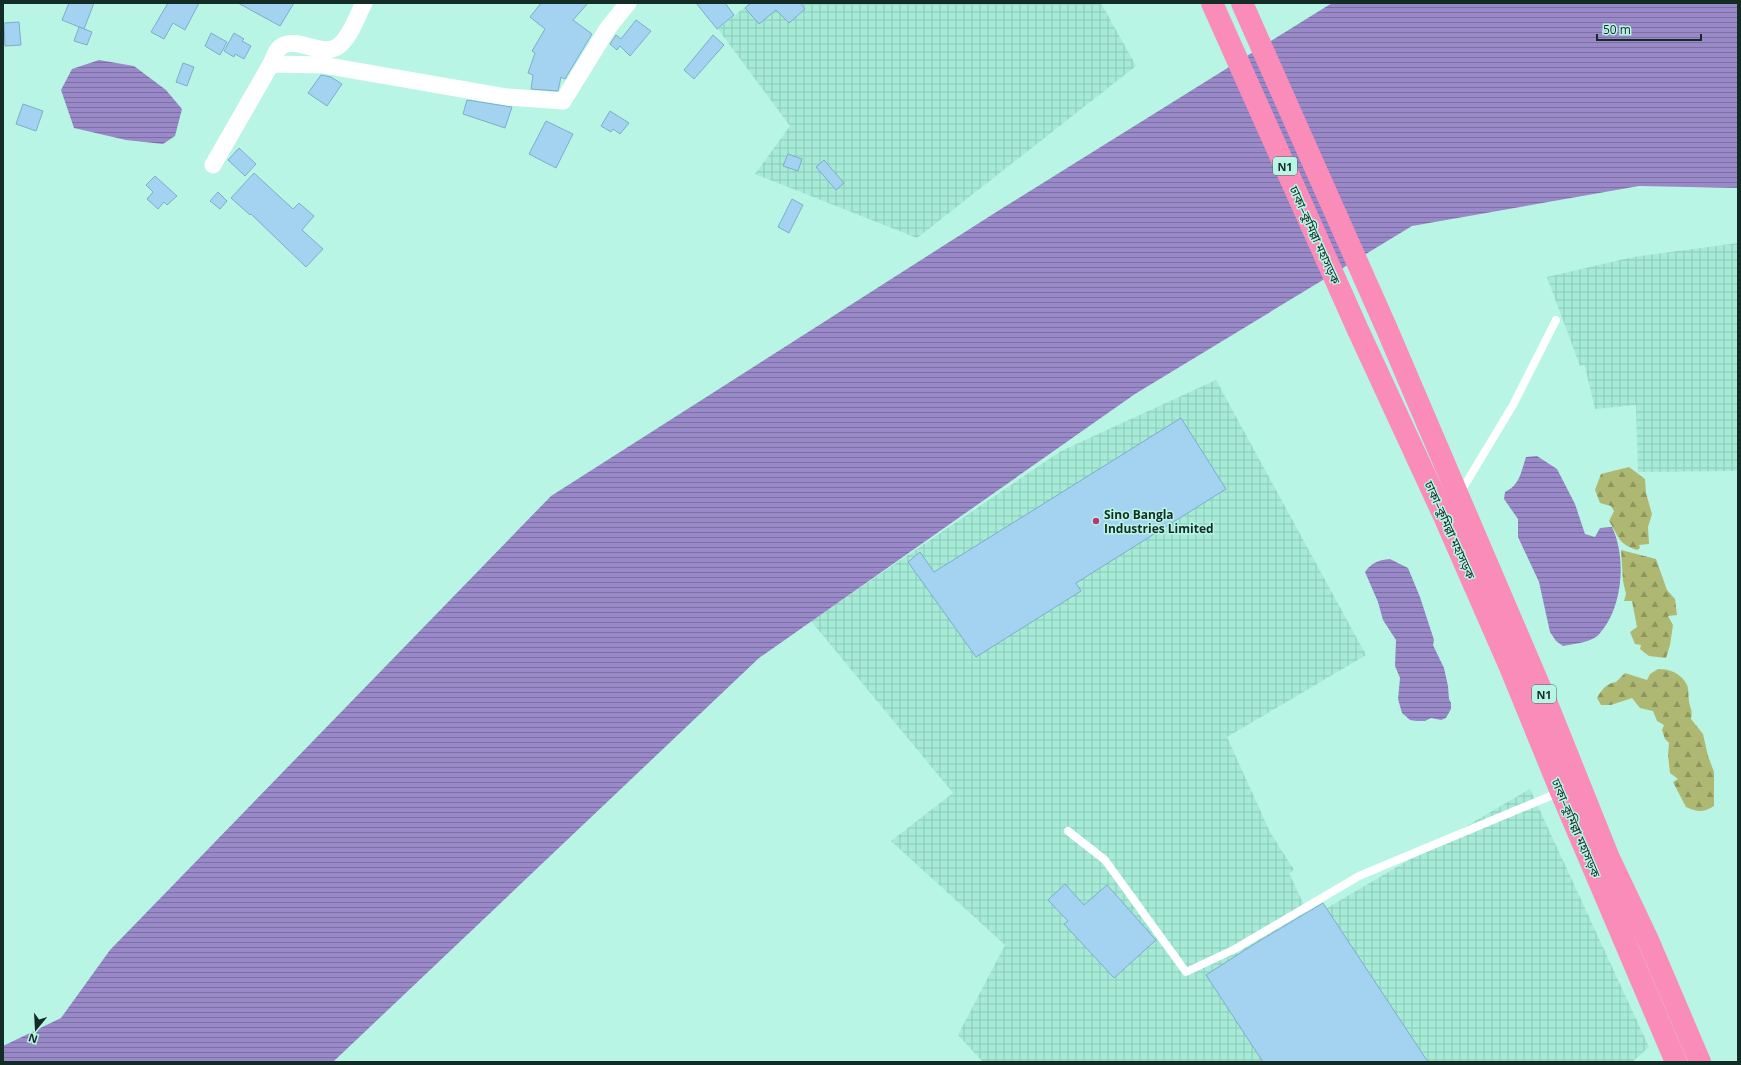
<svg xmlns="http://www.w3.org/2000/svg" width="1741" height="1065" font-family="'Open Sans','Noto Sans Bengali',sans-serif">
	<defs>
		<pattern id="industrial-grid" width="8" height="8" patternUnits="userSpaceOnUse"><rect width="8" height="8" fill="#a5ebd7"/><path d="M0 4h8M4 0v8" fill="none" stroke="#8dcab8"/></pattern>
		<pattern id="forest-firs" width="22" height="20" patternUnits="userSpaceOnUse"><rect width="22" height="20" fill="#aeb872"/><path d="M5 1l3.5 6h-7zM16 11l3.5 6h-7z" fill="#8c965d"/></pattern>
		<pattern id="water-rules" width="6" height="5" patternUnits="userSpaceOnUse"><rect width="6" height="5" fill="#9989c8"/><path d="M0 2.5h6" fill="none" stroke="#7c70a2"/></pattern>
	</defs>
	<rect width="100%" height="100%" fill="#b9f5e4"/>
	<g fill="url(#industrial-grid)">
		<path d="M750,3H1101L1136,66L917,238L755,174L790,126L718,29Z"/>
		<path d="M1738,243V471L1638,472L1636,405L1595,409L1585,367L1584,365L1580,366L1547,277L1633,257Z"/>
		<path d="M1216,380L1366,655L1227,737L1270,832L1294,870L1289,873L1310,918L1530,789L1649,1047L1632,1062H983L958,1035L1005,945L891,841L953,793L811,621L1061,451Z"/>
	</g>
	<g fill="url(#forest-firs)">
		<path d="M1629,467L1645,479L1646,493L1652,514L1648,527L1649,544L1639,545L1640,548L1637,550C1617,543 1620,538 1609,521L1614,511L1611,506L1600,503L1595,490L1601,474Z"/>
		<path d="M1621,550L1656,559L1667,590L1675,599L1677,615L1668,616L1673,625L1670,645L1666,658L1649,656L1640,649L1641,645L1635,644L1630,632L1637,627L1632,601H1624L1626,594L1623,581Z"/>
		<path d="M1658,669C1670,669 1681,673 1687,685C1689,689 1688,696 1689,701C1690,710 1693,708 1691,719L1703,734L1708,756L1714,772V806C1703,813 1698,812 1686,807L1673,782L1678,779L1670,773L1668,755L1669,743L1665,739L1662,730L1664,725L1657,721L1653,711L1640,708L1632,698L1611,705H1601L1597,698C1601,691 1606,683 1616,682L1625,673L1647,680L1650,674Z"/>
	</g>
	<g fill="url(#water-rules)">
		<path d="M1332,3H1738V188L1639,186L1412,226L1135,394L759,658L333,1062H3V1046L61,1018L110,950L551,496L1001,209Z"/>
		<path d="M99,60L134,66L166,90L182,109L175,136L163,144L126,140L74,128L61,90L72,69Z"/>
		<path d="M1537,456L1557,469L1575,504L1585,534L1595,537L1600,528L1612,527C1626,556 1623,602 1604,628C1601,631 1599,635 1596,637C1586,643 1574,644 1563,646L1556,641L1550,632L1539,582L1518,537V519L1504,499L1505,492C1520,485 1521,472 1526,457Z"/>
		<path d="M1390,559L1408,568L1420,597L1434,640L1433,645L1444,668L1448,686L1449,699L1451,703V709L1446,718L1441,720L1431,718L1425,721H1416L1410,720L1402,713L1398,699L1400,678L1395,666L1396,640L1383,620L1378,602L1365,572C1372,562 1379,560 1390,559Z"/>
	</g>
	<g fill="#a3d3f1" stroke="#7eadca">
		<path d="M69,3H94L84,29L62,20Z"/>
		<path d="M168,3H199L185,30L173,23L164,39L151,32Z"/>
		<path d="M238,3H294L280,26Z"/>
		<path d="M541,3H588L573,20L592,34L565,79L561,77L558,91L531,89L533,75L528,73L535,53L532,51L545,29L530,17Z"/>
		<path d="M696,3H725L734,15L717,29Z"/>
		<path d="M751,3H800L805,9L789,23L776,10L759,24L745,8Z"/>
		<path d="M636,20L651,31L630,56L620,46L617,50L610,44L616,35L621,39Z"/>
		<path d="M19,22L21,45L5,46L4,23Z"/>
		<path d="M79,27L92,32L87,45L74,41Z"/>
		<path d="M211,33L227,42L220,55L205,46Z"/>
		<path d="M234,33L244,39L242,41L251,46L244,59L235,54L234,57L224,51Z"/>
		<path d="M713,35L724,45L694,79L684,70Z"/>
		<path d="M183,63L194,67L187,86L176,82Z"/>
		<path d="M321,75L331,77L342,84L327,106L308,93Z"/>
		<path d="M467,100L512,107L505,128L463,114Z"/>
		<path d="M23,104L43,111L36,131L16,124Z"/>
		<path d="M610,111L629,123L620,134L613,129L611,132L601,126Z"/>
		<path d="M546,121L573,134L556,168L529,154Z"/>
		<path d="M239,148L256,164L245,176L228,160Z"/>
		<path d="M788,154L802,159L798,171L783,166Z"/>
		<path d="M824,160L844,183L836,190L816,167Z"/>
		<path d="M254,173L293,209L299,203L314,216L302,230L323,249L306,267L251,214L250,215L231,198Z"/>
		<path d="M155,176L177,196L167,205L164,202L158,209L147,199L153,192L146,185Z"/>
		<path d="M218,192L227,201L220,209L210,201Z"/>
		<path d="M792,199L803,205L789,233L778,227Z"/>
		<path d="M1181,418L1226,489L1076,583L1081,591L976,657L908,562L920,552L934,572Z"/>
		<path d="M1065,884L1084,905L1107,885L1156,940L1114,978L1064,924L1068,921L1048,900Z"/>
		<path d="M1323,903L1428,1062H1263L1206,975L1256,943Z"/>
	</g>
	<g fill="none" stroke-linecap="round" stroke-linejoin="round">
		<g stroke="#fff" stroke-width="8">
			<path d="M1460,493L1513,405L1556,320"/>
			<path d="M1068,831L1105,860L1186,972L1235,949L1359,876L1560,792"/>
		</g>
		<g stroke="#fff" stroke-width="17">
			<path d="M271,64C274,58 276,49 282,46C299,36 324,60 341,44C352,33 357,16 364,3"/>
			<path d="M213,165L271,64L323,65L507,97L563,101L608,28L628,3"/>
		</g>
		<g stroke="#fa8cb9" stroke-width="22">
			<path d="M1212,3L1358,330L1443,514L1510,667L1561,792L1676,1062"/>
			<path d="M1242,3L1386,327L1546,701L1609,858L1648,940L1700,1062"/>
		</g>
	</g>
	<circle fill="#bc3677" stroke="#b9f5e4" stroke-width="1.5" cx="1096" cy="521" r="4"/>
	<g text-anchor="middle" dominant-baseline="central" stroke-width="3" stroke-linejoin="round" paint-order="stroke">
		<g fill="#b9f5e4" stroke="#46685f" stroke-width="1">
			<rect x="1273" y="157" width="24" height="18" rx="3"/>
			<rect x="1532" y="685" width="24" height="18" rx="3"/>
		</g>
		<g font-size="11" font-weight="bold" fill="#142c26">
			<text x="1285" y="166">N1</text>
			<text x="1544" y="694">N1</text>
		</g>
		<g font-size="12" fill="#142c26" stroke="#b9f5e4">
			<text transform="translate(1315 235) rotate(66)">ঢাকা–কুমিল্লা মহাসড়ক</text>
			<text transform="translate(1450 530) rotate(66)">ঢাকা–কুমিল্লা মহাসড়ক</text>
			<text transform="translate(1576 828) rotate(67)">ঢাকা–কুমিল্লা মহাসড়ক</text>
		</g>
		<g font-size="12" font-weight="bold" fill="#142c26" stroke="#b9f5e4" text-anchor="start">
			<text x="1104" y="514">Sino Bangla<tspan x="1104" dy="14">Industries Limited</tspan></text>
		</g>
	</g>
	<rect width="1741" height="1065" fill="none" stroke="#142c26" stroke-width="8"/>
	<g transform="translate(36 1029) rotate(198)" stroke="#b9f5e4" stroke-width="3" paint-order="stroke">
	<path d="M0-3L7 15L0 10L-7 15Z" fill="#142c26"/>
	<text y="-6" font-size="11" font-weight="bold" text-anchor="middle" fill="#142c26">N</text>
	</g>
	<path d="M1597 34v6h104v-6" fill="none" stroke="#142c26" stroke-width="2"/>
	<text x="1603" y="34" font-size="12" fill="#142c26" stroke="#b9f5e4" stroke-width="3" paint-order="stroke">50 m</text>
</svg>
